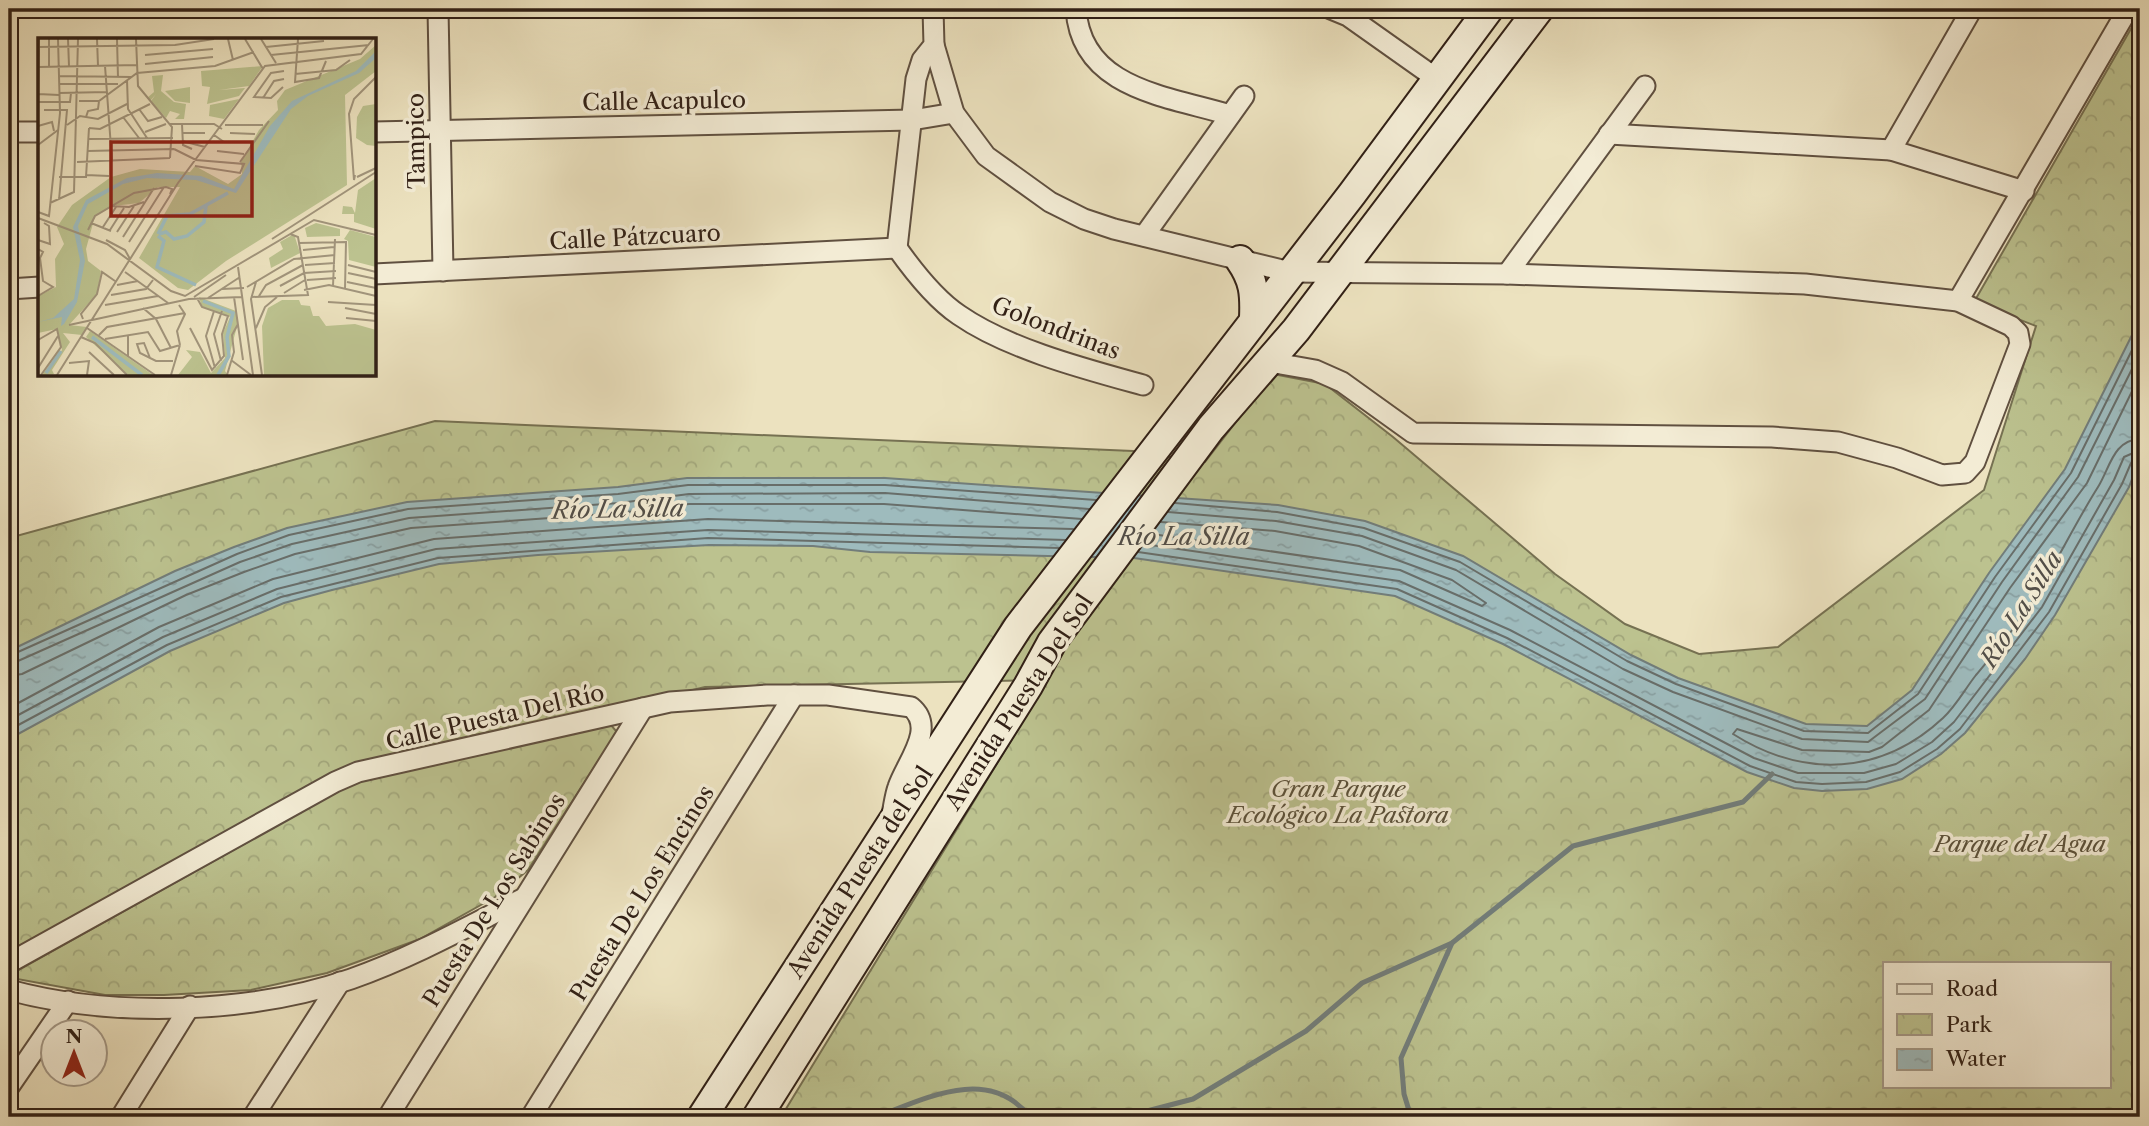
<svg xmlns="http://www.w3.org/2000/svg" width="2149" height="1126" font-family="'Libre Caslon Text',serif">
	<defs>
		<pattern id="park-crowns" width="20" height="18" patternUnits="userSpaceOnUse" patternTransform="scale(1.75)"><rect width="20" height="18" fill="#bcc28f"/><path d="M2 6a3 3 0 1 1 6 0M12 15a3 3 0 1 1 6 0" fill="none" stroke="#a2a67b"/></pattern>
		<pattern id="water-ripples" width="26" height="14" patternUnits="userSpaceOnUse" patternTransform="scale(1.75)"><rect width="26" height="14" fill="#9ebbbd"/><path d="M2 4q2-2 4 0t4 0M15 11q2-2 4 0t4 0" fill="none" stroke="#89a0a2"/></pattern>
	</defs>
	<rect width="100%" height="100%" fill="#ece2bf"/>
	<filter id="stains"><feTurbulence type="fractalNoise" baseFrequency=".00286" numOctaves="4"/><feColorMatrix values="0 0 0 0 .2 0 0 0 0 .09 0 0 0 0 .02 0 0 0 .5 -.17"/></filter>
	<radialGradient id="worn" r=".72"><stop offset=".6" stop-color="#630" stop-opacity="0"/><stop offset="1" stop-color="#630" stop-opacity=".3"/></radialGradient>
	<g fill="url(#park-crowns)" stroke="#767152" stroke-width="2" fill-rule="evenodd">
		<path d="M2140,13V1117H781L1048,680L705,687L351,772L9,953V538L435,421L1133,451L1205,462L1273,374L1325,384L1393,437L1555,574L1625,624L1699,654L1778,647L1984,490L2036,326L1974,302ZM1885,963H2109V1086H1885Z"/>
		<path d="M610,724L617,732L528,870L495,897L420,939L327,973L251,990L164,995H105L17,979V971L355,782Z"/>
	</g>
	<path fill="url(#water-ripples)" stroke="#727d7a" stroke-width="2" d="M2140,319V458L2129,487L2055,615L2025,659L1965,733L1941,754L1902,779L1867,789L1822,791L1794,788L1747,772L1503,644L1395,596L1134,558L870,552L813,546L709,545L538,555L439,564L332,590L284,603L170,651L9,739V651L175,571L234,547L287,528L407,502L618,487L687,478H885L1278,505L1365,521L1463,556L1631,655L1678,678L1806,724L1867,726L1912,690L1989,573L2065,469Z"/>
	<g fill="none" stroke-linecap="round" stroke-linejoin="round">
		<g stroke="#686e6a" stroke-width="2">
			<path d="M2140,375L2087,483L2010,588L1929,710L1882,747L1869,752L1802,750L1737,729L1733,734C1804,779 1882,775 1943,718C1956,706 1965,689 1976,675C1995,652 2015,629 2031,603C2055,566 2074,525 2098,487C2110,468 2113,440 2140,439"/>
			<path d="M1175,503L1277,512L1364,528L1460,562L1627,661L1676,684L1804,731L1868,733L1918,694L1995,577L2071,473L2140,334"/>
			<path d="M1168,512L1276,521L1362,536L1456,570L1623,669L1673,692L1802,739L1868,742L1925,699L2002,582L2078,477L2140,353"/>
			<path d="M1152,534L1400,570L1482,606L1486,603L1452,580L1359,546L1275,531L1161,522"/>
			<path d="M1144,544L1399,581L1510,630L1754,758L1798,773H1864L1896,764L1932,742L1954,722L2042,607L2114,480L2124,457L2140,450"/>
			<path d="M1138,552L1397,589L1507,638L1750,766L1796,782L1822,784L1866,782L1900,772L1937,749L1960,729L2049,612L2122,484L2131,463L2140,458"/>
			<path d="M9,656L237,554L289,535L408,509L618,494L688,485H885L1096,500"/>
			<path d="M9,665L240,562L292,544L409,518L619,503L689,494L885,493L1089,509"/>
			<path d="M9,676L22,674L186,595L244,572L295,554L411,528L620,513L689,504H884L1082,519"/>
			<path d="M9,708L159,627L273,579L434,539L708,519L1073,529"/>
			<path d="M9,720L163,637L277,589L436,549L708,530L1066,540"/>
			<path d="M9,730L167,645L281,597L438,558L708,538L1059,548"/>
		</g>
		<g stroke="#727d7a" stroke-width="5">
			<path d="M876,1117C926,1098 989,1065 1030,1117"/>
			<path d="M1124,1117L1193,1099L1306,1031L1362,983L1452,943L1573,846L1743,802L1772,774"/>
			<path d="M1411,1117L1404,1094L1401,1058L1452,943"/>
		</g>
		<g stroke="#605040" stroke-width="23">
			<g id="minor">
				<path d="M438,9L443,271"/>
				<path d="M1076,9C1081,89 1167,96 1230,115"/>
				<path d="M1331,9L1348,16L1437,79"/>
				<path d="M934,45L954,113L986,156L1050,202L1084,219L1114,229L1290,272L1507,274L1805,284L1958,301L2011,326L2018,333L2020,344L1975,462L1965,473L1942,475L1897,458L1838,442L1772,437L1413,433L1342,382L1315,370L1270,362"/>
				<path d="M9,132H40"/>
				<path d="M374,132L912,120L954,113"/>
				<path d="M1609,134L1891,150L2024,191"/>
				<path d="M1891,150L1972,9"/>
				<path d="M1144,236L1244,96"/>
				<path d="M897,248C914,272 935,299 959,315C1008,349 1085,369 1143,385"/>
				<path d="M897,248L916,79L922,60L934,45L933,9"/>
				<path d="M374,274L897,248"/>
				<path d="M1507,274L1645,86"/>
				<path d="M9,289L40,287"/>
				<path d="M1958,301L2128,9"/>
				<path d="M9,963L335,782L358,772L670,702L767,695H828L911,707C937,728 906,763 898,787C895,795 894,805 892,814"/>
				<path d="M9,990C112,1018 250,1014 351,979C411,958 467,927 524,898"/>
				<path d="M9,1087L68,1001"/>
				<path d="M121,1117L190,1006"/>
				<path d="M253,1117L340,982"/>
				<path d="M388,1117L643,708"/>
				<path d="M531,1117L794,695"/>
			</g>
		</g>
		<g stroke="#312016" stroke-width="32">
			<g id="secondary">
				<path d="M1240,260C1254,280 1255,294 1254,318"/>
				<path d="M702,1117L1018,627L1352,194L1489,9"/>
				<path d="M757,1117L1028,686L1052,642L1211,428L1296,330L1539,9"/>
			</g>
		</g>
		<use href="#minor" stroke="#f3ecd5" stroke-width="19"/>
		<use href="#secondary" stroke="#f3ecd5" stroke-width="28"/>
	</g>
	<g text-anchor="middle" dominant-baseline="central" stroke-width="7" stroke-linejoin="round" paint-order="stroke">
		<g font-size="23" fill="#312016" stroke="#f3ecd5">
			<text transform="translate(664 101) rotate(-1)">Calle Acapulco</text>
			<text transform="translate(416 141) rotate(-91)">Tampico</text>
			<text transform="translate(635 237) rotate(-3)">Calle Pátzcuaro</text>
			<text transform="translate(1056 328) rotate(21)">Golondrinas</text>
			<text transform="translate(1019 702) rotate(-57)">Avenida Puesta Del Sol</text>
			<text transform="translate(495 717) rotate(-13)">Calle Puesta Del Río</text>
			<text transform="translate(860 872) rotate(-57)">Avenida Puesta del Sol</text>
			<text transform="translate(642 893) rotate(-58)">Puesta De Los Encinos</text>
			<text transform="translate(494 900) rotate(-58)">Puesta De Los Sabinos</text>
		</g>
		<g font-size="23" font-style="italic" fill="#5b513a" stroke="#f3ecd5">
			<text x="1338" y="789">Gran Parque<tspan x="1338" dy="26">Ecológico La Pastora</tspan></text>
			<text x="2020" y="844">Parque del Agua</text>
		</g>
		<g font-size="24" font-style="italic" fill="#524e48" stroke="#f3ecd5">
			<text transform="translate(618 509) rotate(-1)">Río La Silla</text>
			<text x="1184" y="536">Río La Silla</text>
			<text transform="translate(2021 609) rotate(-58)">Río La Silla</text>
		</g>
	</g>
	<g transform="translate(38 38)">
		<rect width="338" height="338" fill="#ece2bf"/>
		<path d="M225,28L211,48L181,52L207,50L201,58L169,66L172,49L164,48L163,33ZM125,37L123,53L136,64L148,66L146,81H137L142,76L132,73L128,80L113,63L118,56L112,63L109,60L116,54L114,38ZM152,49V65L137,63L127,53ZM201,61L186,81L171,78L172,67ZM338,140V191L316,184V176H304L305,168L314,169L317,175L320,152ZM312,192L338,199V229L311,222L310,203L306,201ZM161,259L198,273L200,285L187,333L190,337H140L154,319L148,312L162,314L173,335L187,320L185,295L192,279L164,269ZM244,262H261L263,267L272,268L275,278H281L288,288L317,286L338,292V337H226L224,288L230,270Z" fill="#bcc28f"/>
		<path d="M52,293L115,337H90L48,299Z" fill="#bcc28f"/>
		<path d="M338,7V33L307,57L309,147L188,223L150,252L140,250L101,220L142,149H120L101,165L75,168L57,178L48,211L50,223L63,233L59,256L31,287L49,289L44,297L25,295L32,304L14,332L16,336L4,337L24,312L19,291L0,295V258L18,249L17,221L26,206L19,189L34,167L73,139L102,131L152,134L157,128L190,146L204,136L203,124L221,92L240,72L239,63L247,52L322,21ZM278,185L302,191V198L269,199L267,190ZM256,196L262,215L233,230L231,220L245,211L242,204Z" fill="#bcc28f"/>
		<path d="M338,66V108L329,107L318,100L319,79L325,68Z" fill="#bcc28f"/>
		<path d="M338,13V20L321,35L270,58L253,71L198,155L158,142L109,140L85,146L50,166L40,188L47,223L39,264L26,286L23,288L24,279L0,284L15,280L36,261L42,222L35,189L48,162L89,140L119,135L163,138L196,151L232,88L254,63L318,33Z" fill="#9ebbbd"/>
		<path fill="none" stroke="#9ebbbd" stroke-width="3.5" d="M120,196L129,178L152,176L190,155M121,196L128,194L136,201L149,198L166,184L168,168M120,198L126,203L119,229L158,247M165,263L195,275L189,299L191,318L180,337M54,299L104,337M8,335L23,313"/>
		<path fill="none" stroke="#a1947b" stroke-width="2" d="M11,1V29M30,1L31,28M59,1L60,28M79,1L80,40M98,1L100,48L134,89L132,120M190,1L195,22M207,1L225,31M223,1L238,25M260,1L257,44L281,40L288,23M0,9L137,7L176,1M228,9L286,3M107,17L175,11M233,17L331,7M107,26L175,19M67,28L74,123M1,29L99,27M257,36L298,32L312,22M21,38L93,39M89,42L90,71L109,100M21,46H80M245,49L233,60L216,59L233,35L246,33M21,55L69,54M0,56L21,57M225,60L236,43L246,41M0,61L1,1M41,63H61L99,35L177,28L216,14M0,64H32L33,55M101,71L110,83L124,79M6,72H29L21,162M48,79L50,73L60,71L61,63M85,79L101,100M132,86H176L184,91M144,86L145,107L154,111M29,87L42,78L60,81L89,66M187,87H225M0,88L14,84L16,93M51,90L62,91L112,66M107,94L128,86M145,95H167M192,95L217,96M176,97L186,104H203M51,101L135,100M144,103L167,109M0,107L20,92M136,111L158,122L206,126L202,135L157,128M50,113L136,111M179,113L206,116M39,124L132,120M202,124L231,83M48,137L71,138M317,137L316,142L311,76L316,61L338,39M21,139H48L51,90M319,139L338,130M12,165L36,154L40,1M72,168L91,169L106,164M0,174L11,178L22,75L20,1M0,180L69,206L133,253L147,258L276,182L338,197M53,185L73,193M65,189L78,169M50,192L57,178L96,155L128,149L134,151L132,156M72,192L86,170M79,194L96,168M85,199L116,150M234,201L338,134M0,202L12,206L11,188L6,185M68,202L87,212L92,221M91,204L126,149M261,205L308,204L307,251M0,211L5,214L2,220L5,243L15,249L0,258M265,212L296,209M267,227L297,225M310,227L338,234M200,229L215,337M87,234L130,265M310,235L338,241M269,242L298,240M218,244L213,261L224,337M309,244L338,250M79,247L100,243M242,248L266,235L298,233M295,248L297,201M209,249L256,221L297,217M184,251L206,250M266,252L291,247L338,258M246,255L267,242M73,257L108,251L115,242M221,258L228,247L265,227M156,259L188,237M196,259L205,322M213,259L270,257L260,199L252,196M170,260L202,239M290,264L338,267M67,267L120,258M141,267L147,276L139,293L142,307M105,270L118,281L133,310M307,270L338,276M176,273L168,298L177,330M308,280L338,283M45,281L43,276L59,256L64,234L77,243M31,287L151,261L204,259M49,290L117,337M152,290L174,332L186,318L184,296L190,278L164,269L159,260M218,290L227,269L239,259M61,297L69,289L147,275M90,297V319M43,299L57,305L89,337M67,301L110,294L122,313L142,307M0,302L19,291L23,309L3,337M51,314L76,337M112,320L106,305L99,306L102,315L118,323H135M193,322L213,337M183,323L176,296L184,273M31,325L51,323L49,337M0,330L20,298M19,337L140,145L227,28L323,16L335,1M133,337L142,307M189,337L196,314L194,297L200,286"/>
		<path fill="#8f2418" fill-opacity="0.15" stroke="#8f2418" stroke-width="3.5" d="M73,104H214V178H73Z"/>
		<rect width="338" height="338" fill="none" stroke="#312016" stroke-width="3.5"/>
	</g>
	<rect width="2149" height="1126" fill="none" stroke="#ece2bf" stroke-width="35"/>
	<rect x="10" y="10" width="2128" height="1105" fill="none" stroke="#312016" stroke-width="3.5"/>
	<rect x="18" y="18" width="2114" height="1091" fill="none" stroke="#312016" stroke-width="2"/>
	<rect x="1883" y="962" width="228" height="126" fill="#f3ecd5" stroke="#a59a89" stroke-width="2"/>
	<rect x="1897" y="984" width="35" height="10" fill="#f3ecd5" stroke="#a59a89" stroke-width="2"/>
	<text x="1946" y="996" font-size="21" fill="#312016">Road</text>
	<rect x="1897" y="1014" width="35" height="21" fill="url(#park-crowns)" stroke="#a59a89" stroke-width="2"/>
	<text x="1946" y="1032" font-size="21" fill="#312016">Park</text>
	<rect x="1897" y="1049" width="35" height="21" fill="url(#water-ripples)" stroke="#a59a89" stroke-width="2"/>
	<text x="1946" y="1066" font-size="21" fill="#312016">Water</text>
	<g transform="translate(74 1053)"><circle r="33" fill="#f3ecd5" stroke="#a59a89" stroke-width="2"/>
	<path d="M0-5L12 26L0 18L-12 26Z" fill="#8f2418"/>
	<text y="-10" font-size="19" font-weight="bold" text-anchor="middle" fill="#312016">N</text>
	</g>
	<rect width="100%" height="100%" filter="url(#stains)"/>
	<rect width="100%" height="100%" fill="url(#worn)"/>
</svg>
